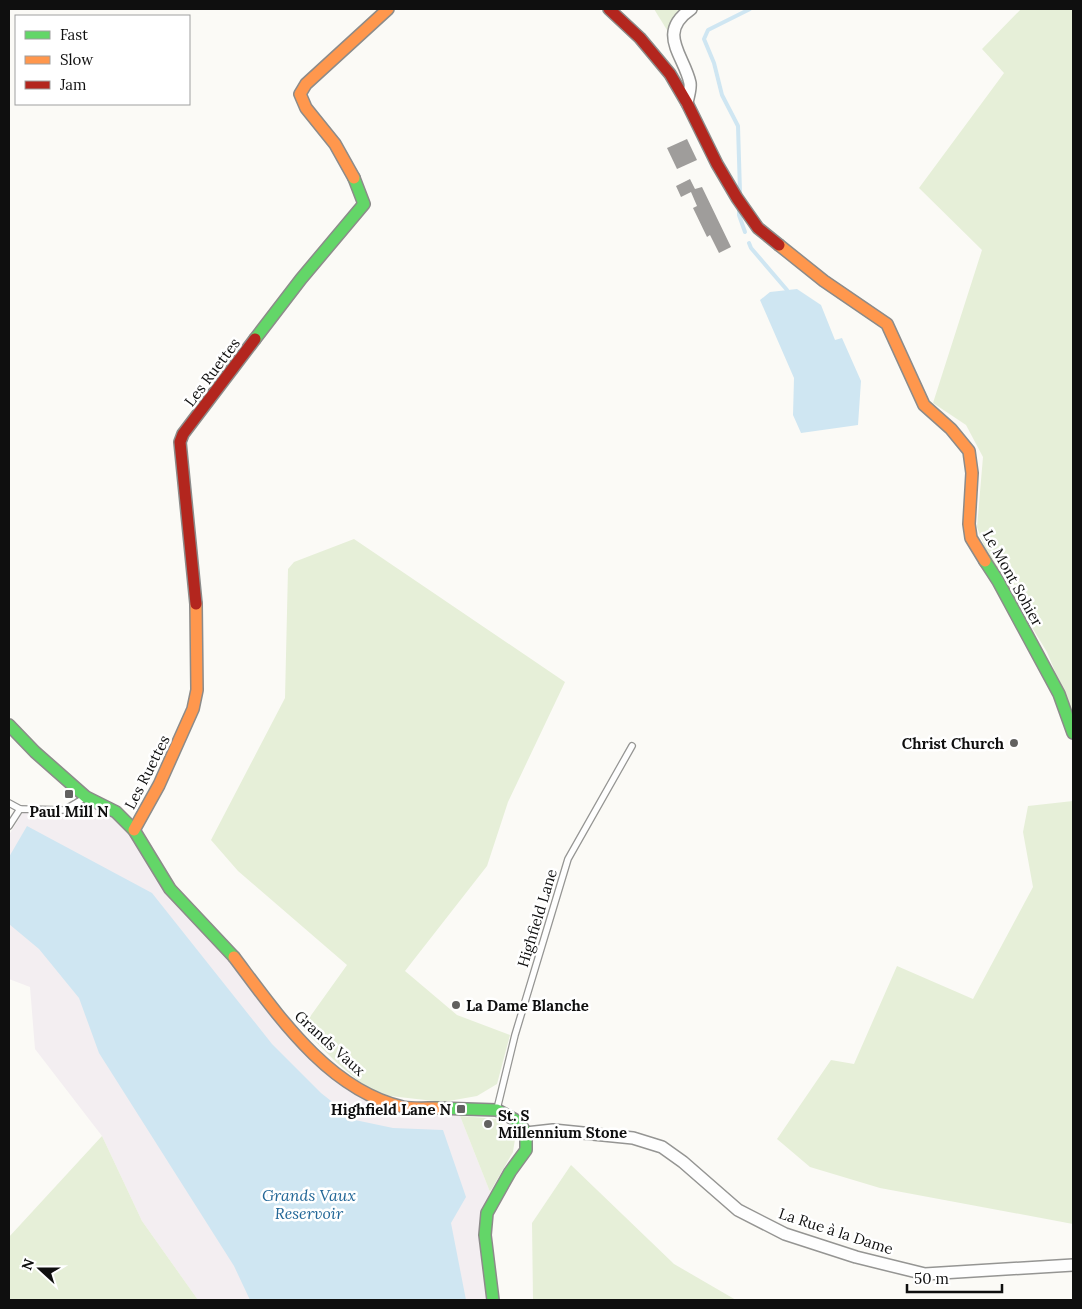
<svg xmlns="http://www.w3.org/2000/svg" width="1082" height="1309" font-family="Lora,serif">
	<rect width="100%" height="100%" fill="#fbfaf6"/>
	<path fill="#f3eef1" d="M81,806H94L118,820L340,1083L460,1116L490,1192L482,1212L489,1300H198L142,1221L102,1136L35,1049L30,987L9,979V835L23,812L60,815Z"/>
	<g fill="#e6efd8">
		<path d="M654,9H679L667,30Z"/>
		<path d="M1021,9H1073V716L1047,652L987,554L977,527L983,457L966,425L933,403L982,250L919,188L1004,73L982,49Z"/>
		<path d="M354,539L565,682L508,802L487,866L405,971L457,1015L510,1035L497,1084L477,1096L443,1102L390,1096L366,1087L337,1063L302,1028L347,965L238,871L211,840L285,698L288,569L294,562Z"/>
		<path d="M1073,801V1224L880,1188L810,1167L777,1139L831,1060L854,1064L897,966L973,999L1033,887L1023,832L1028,806Z"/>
		<path d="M460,1116L498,1119L515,1139L513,1152L490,1192Z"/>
		<path d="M102,1136L142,1221L198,1300H9V1237Z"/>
		<path d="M571,1165L674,1264L736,1300H533L532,1223Z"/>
	</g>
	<g fill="#cfe6f2">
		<path d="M797,289L821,305L835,340L842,338L861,381L858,425L801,433L793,415L794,378L760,300L770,292Z"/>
		<path d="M27,826L152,893L272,1044L321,1093L355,1120L393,1128L443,1130L466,1197L451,1223L466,1300H250L234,1266L99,1053L79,998L39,949L9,924V857Z"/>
	</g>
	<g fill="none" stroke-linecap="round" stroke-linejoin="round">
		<g stroke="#cfe6f2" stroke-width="4">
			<path d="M740,192L738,126L722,95L714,63L704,39L708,30L750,9"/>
			<path d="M739,210V215L745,232"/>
			<path d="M749,243L751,248L787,290"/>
		</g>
	</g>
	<g fill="#9f9d9b">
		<path d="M687,139L697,160L677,169L667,148Z"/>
		<path d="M690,179L695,189L702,187L731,247L719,253L710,235L707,237L693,208L697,206L691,192L681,197L676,186Z"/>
	</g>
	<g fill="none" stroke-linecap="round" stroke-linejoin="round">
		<g stroke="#959593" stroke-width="8">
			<g id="lane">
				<path d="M9,803L20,809"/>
				<path d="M9,826L20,809L64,810L86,797"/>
				<path d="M497,1109L515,1035L568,859L632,746"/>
			</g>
		</g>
		<g stroke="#959593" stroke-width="14">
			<g id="street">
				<path d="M687,103C688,97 691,89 690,83C684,55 656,33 691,9"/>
				<path d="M526,1133L553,1130L633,1138L662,1147L683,1162L738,1210L785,1234L856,1257L925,1274L1073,1265"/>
			</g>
		</g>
		<g stroke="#8c8b8a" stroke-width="14">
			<g id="fast">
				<path d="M255,339L301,279L364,204L354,178"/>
				<path d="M985,561L998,581L1059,694L1073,733"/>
				<path d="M9,725L35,752L86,797L116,812L134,830L170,889L234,957"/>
				<path d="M437,1108L497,1110L519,1122L526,1133V1150L510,1172L487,1213L485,1235L493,1300"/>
			</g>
		</g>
		<g stroke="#8c8b8a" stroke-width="14">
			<g id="slow">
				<path d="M354,178L335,144L306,108L300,94L306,84L388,9"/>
				<path d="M779,245L824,281L887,324L924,405L951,429L969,451L972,473L969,524L971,538L985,561"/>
				<path d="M134,830L159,785L193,709L197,690L196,604"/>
				<path d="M234,957C277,1014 328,1090 403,1107C413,1109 426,1108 437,1108"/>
			</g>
		</g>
		<g stroke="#8c8b8a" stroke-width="14">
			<g id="jam">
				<path d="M609,9L640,38L670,74L687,103L717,164L737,198L758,228L779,245"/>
				<path d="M196,604L180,442L183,434L255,339"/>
			</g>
		</g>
		<use href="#lane" stroke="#fefefe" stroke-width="5.5"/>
		<use href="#street" stroke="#fefefe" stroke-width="11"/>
		<use href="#fast" stroke="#63d668" stroke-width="11"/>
		<use href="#slow" stroke="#ff974d" stroke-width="11"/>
		<use href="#jam" stroke="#b3261e" stroke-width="11"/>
	</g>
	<g fill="#626160" stroke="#fff" stroke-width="2">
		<circle cx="1014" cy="743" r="5"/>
		<rect x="64" y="789" width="10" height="10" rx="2.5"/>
		<circle cx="456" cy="1005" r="5"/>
		<rect x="456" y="1104" width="10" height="10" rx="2.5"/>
		<circle cx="488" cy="1124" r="5"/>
	</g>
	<g text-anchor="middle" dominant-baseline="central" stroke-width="5" stroke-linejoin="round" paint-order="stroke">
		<g font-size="15" fill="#0f0f0f" stroke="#fff">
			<text transform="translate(212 372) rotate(-53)">Les Ruettes</text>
			<text transform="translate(1013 578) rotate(61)">Le Mont Sohier</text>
			<text transform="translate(147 772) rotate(-63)">Les Ruettes</text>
			<text transform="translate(537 918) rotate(-73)">Highfield Lane</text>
			<text transform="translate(330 1043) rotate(42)">Grands Vaux</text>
			<text transform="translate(836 1231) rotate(18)">La Rue à la Dame</text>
		</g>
		<g font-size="15" font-weight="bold" fill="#0f0f0f" stroke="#fff" text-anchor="end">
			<text x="1004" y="743">Christ Church</text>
			<text x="69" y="811" text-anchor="middle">Paul Mill N</text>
			<text x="466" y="1005" text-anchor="start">La Dame Blanche</text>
			<text x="451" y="1109">Highfield Lane N</text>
			<text x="498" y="1115" text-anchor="start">St. S<tspan x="498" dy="17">Millennium Stone</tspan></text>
		</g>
		<g font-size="16" font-style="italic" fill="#236797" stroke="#fff">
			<text x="309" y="1195">Grands Vaux<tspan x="309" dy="18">Reservoir</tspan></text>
		</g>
	</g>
	<rect width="1082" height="1309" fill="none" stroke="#0f0f0f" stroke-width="20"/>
	<rect x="15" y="15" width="175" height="90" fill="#ffffff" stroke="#9f9f9f"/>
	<rect x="25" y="31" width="25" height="8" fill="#63d668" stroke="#9f9f9f"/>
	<text x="60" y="40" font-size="15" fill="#0f0f0f">Fast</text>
	<rect x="25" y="56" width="25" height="8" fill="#ff974d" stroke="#9f9f9f"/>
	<text x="60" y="65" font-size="15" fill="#0f0f0f">Slow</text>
	<rect x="25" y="81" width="25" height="8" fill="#b3261e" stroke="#9f9f9f"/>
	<text x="60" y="90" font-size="15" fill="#0f0f0f">Jam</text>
	<g transform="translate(40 1269) rotate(291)" stroke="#ffffff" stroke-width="4" paint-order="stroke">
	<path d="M0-4L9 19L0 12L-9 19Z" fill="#0f0f0f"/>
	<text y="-8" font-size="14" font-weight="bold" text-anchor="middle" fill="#0f0f0f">N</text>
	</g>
	<path d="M907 1284v8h95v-8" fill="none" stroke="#0f0f0f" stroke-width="2.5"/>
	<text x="914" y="1284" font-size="15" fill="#0f0f0f" stroke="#ffffff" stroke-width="4" paint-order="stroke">50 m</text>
</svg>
